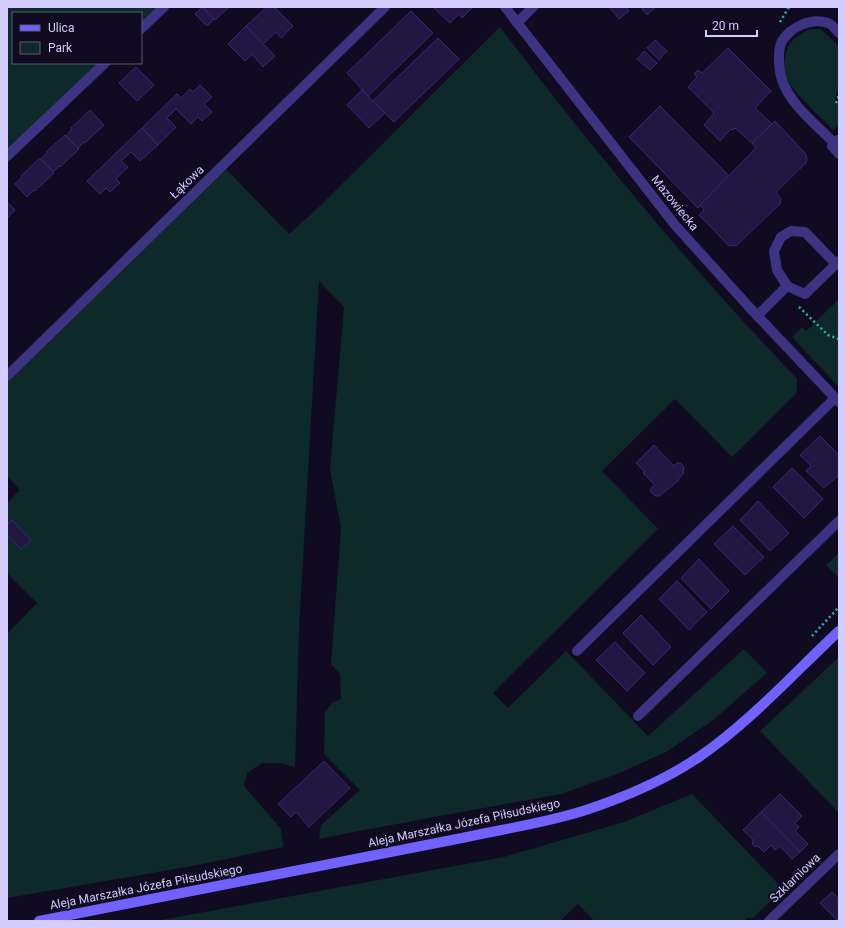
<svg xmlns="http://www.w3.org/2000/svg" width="846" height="928" font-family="Roboto,sans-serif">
	<rect width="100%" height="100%" fill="#100b20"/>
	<g fill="#0e292a">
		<path d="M7,7H170L141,35V13H13V63H112L7,163Z"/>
		<path d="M500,27C571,121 645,212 723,299C747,326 772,352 797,379V393L732,457L675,399L602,471L658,529L493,693L508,708L566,651L648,736L744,649L767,673L712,721L666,752L617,774L561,794L369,829L319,839L321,825L360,790L324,754L325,712L332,703L341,699L340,674L331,664L341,528L330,469L344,307L319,281L299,628L295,767L279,763H262L247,773L244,786L281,829L283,847L193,866L7,898V634L37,603L7,573V503L20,490L7,476V380L226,169L289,234L318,208Z"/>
		<path d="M809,29H821L839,46V87L834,102L839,104V125L833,130C820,116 800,99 789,83C783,73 783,57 788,47C792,39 801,34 809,29Z"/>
		<path d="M839,299V387L792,337L802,327L806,331Z"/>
		<path d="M839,553V578L826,565Z"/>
		<path d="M839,657V813L760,731Z"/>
		<path d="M692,794L783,889L753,918H747L744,921H594L578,904L560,921H156L504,857L624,822Z"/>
	</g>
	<g fill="#221642" stroke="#3b2770">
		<path d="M202,7H229L215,20Z"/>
		<path d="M202,7L214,19L207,26L195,14Z"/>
		<path d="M267,7H274L293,26L281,38L276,32L263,44L246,26Z"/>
		<path d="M436,7H473L462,18L459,14L450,23L434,8Z"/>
		<path d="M609,7H626L629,11L619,19Z"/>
		<path d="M644,7H656L647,15L642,9Z"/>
		<path d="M411,11L433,33L368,96L347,73Z"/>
		<path d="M246,26L275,56L263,67L252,54L245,61L228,44Z"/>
		<path d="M438,38L459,59L394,122L373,101Z"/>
		<path d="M655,40L667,51L659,60L647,48Z"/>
		<path d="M728,48L771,91L755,108L772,124L752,143L735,128L733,130L731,129L720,141L704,125L714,113L688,87L697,77L694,74L698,70L702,73Z"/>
		<path d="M644,51L657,63L650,70L637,59Z"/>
		<path d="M136,67L154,85L137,101L119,83Z"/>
		<path d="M200,85L212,97L204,104L212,112L202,121L198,117L191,124L176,109L167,118L176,127L158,145L142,128L177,94L181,98L190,89L193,92Z"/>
		<path d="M362,90L385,113L369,128L347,105Z"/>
		<path d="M660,106L729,176L698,208L629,137Z"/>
		<path d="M90,110L104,125L85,143L84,142L78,148L66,136L72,129L71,128Z"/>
		<path d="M775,121L806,154L807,160L806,163L776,192L781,199L780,204L737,245L731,246L728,245L699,215L704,210L700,205L756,148L752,143Z"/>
		<path d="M142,128L158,145L140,161L131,152L121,161L128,167L116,179L120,183L110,192L106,188L100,194L87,181Z"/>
		<path d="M65,135L79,149L60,167L59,166L53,172L41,159L47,153L46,152Z"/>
		<path d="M40,158L54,173L35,191L34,190L27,197L15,184L22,177L21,176Z"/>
		<path d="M7,202L15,210L7,218Z"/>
		<path d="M820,436L839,455V475L824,488L806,471L811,466L800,455Z"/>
		<path d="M654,445L674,466L677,463H680L684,467L683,472L684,473L678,479L679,480L663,493L659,496H655L651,492V488L655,485L643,473L645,472L636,463Z"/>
		<path d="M792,468L823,499L804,518L773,487Z"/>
		<path d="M758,501L789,533L770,551L740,520Z"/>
		<path d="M12,520L31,540L21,549L7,534V525Z"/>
		<path d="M733,526L764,557L745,575L714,544Z"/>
		<path d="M699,559L729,591L711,609L681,578Z"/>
		<path d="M677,581L707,612L689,630L659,599Z"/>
		<path d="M641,615L671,647L653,665L623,633Z"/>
		<path d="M615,642L645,673L627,691L596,660Z"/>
		<path d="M324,761L350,788L309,827L296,812L291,817L278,804Z"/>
		<path d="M780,794L802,816L795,823L799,827L795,831L808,844L800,852L761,812Z"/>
		<path d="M761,812L800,852L792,859L780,846L775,850L771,845L764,852L758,846L755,847L752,844L753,840L743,830Z"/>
		<path d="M832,892L839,899V920L838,921L820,903Z"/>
	</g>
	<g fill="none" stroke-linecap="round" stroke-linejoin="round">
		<g stroke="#26b5b7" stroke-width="2.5" stroke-dasharray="2 3" stroke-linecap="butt">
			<path d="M780,22L789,7"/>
			<path d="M836,103L839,95"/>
			<path d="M799,307L828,335L839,339"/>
			<path d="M812,636L839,607"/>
		</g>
		<g stroke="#3c3382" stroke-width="10">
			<path d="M517,23L533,7"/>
			<path d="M141,29L164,7"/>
			<path d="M838,140L832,146L839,154"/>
			<path d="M834,143C816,124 791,106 782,80C779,71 777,50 782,41C791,27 811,17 828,23C832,24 836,30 839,33"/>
			<path d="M7,156L105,63"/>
			<path d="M836,264L805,232L791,231L781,237L774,251L777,270L787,286L805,294L839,261"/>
			<path d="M757,316L787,286"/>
			<path d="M577,651L835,398"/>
			<path d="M638,716L839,521"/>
		</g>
		<g stroke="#3c3382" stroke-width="10">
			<path d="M505,7L675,225L750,308L839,402"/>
			<path d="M7,376L385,7"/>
			<path d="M769,921L839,854"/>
		</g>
		<path stroke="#7162ff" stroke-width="10" d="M39,921L462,838C503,829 546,823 586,810C625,797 665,780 699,757C750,722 794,673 839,631"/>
	</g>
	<g text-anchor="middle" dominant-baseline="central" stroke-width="4" stroke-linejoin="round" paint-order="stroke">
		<g font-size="12" fill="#d4cbff" stroke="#100b20">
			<text transform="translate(187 182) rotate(-44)">Łąkowa</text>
			<text transform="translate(675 203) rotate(51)">Mazowiecka</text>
			<text transform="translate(464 823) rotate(-12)">Aleja Marszałka Józefa Piłsudskiego</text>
			<text transform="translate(795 878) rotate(-44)">Szklarniowa</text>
			<text transform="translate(146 887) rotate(-11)">Aleja Marszałka Józefa Piłsudskiego</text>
		</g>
	</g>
	<rect width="846" height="928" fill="none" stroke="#d4cbff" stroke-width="16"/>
	<rect x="12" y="12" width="130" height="52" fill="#100b20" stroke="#5e5879"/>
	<rect x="20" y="25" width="20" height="6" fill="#7162ff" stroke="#5e5879"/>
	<text x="48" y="32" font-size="12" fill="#d4cbff">Ulica</text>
	<rect x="20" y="42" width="20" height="12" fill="#0e292a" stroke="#5e5879"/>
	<text x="48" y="52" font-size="12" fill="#d4cbff">Park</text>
	<path d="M706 30v6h51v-6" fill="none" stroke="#d4cbff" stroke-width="2"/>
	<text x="712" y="30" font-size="12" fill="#d4cbff" stroke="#100b20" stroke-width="3" paint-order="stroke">20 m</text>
</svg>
